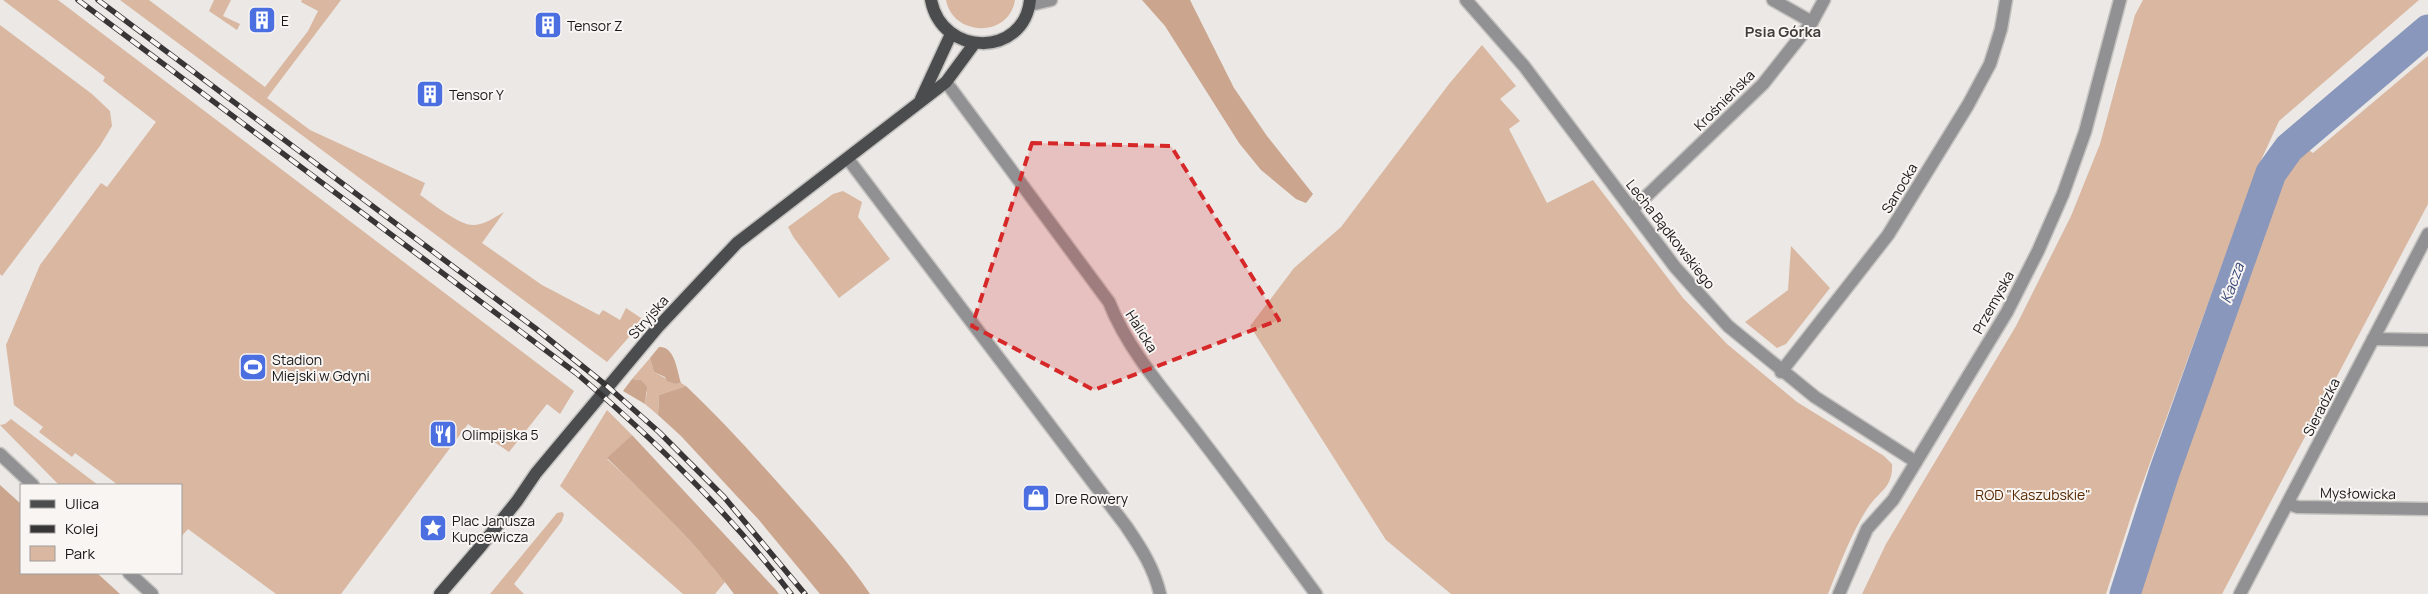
<svg xmlns="http://www.w3.org/2000/svg" width="2428" height="594" font-family="Manrope,sans-serif">
	<rect width="100%" height="100%" fill="#ebe8e5"/>
	<g fill="#d9b7a1">
		<path d="M3,0H58L574,391L560,414L547,404L509,452L468,424L341,594H276L188,529L181,537V485H118L75,453L72,457L39,432L43,427L14,405L6,345L40,265L101,183L107,187L156,122L103,81L105,77Z"/>
		<path d="M120,0H149L265,87L308,31L318,11L301,2L302,0H341L267,98L310,130L425,183L420,195C432,203 461,227 475,225C486,224 495,217 504,212L482,243L542,285L599,315L603,310L620,320L626,308L644,320L607,362Z"/>
		<path d="M214,0H231L223,16L240,24L237,30L209,11Z"/>
		<path d="M946,0H1015C1009,38 953,37 946,0Z"/>
		<path d="M2143,0H2419L2279,121L2257,169L2135,504L2106,594H1862L1886,544L2016,326L2071,216L2100,144L2135,15Z"/>
		<path d="M0,25L92,94L110,111L112,126L100,146L2,276L0,274Z"/>
		<path d="M1482,45L1516,86L1500,99L1520,121L1509,129L1547,203L1593,180L1683,298L1727,344L1797,402L1884,456L1892,464C1893,487 1881,490 1869,506C1851,533 1840,564 1828,594H1451L1386,540L1250,326L1294,268L1341,227L1449,84Z"/>
		<path d="M2428,56V204L2222,594H2133L2157,513L2216,360L2260,222L2286,162L2303,146L2313,153Z"/>
		<path d="M843,191L862,202L858,217L890,259L839,298L794,238L788,227L833,194Z"/>
		<path d="M1791,246L1830,288L1786,344L1777,348L1745,322L1788,290Z"/>
		<path d="M650,358L654,372L676,384L681,383L686,386L659,395L658,415L645,404L647,392L641,380L632,379Z"/>
		<path d="M607,410L632,435L607,459L657,505L722,576L725,582L715,594H683L560,486Z"/>
		<path d="M11,419L98,485H59L0,425L5,424Z"/>
		<path d="M562,512L564,514L562,521L514,584L524,594H490L557,513Z"/>
	</g>
	<g fill="#cba58d">
		<path d="M1142,0H1190L1234,88L1267,136L1313,194L1306,203L1296,199L1261,170L1239,143L1165,26Z"/>
		<path d="M659,347C675,346 677,371 681,383L676,384L667,381L665,377L654,372L650,358Z"/>
		<path d="M632,379L641,380L647,387L645,404L623,391Z"/>
		<path d="M686,386C722,420 755,457 788,494C816,526 846,558 870,594H820L759,520L681,436L658,415L659,395Z"/>
		<path d="M632,435L776,590L779,594H734C697,544 652,501 607,458Z"/>
		<path d="M0,485L21,504V573H97L120,594H0Z"/>
	</g>
	<g fill="none" stroke-linecap="round" stroke-linejoin="round">
		<path stroke="#8897bb" stroke-width="31" d="M2125,594L2164,473L2271,173L2289,148L2428,30"/>
		<g stroke="#c5c3c0" stroke-width="15">
			<g id="minor">
				<path d="M1466,0L1524,66L1675,267L1728,326L1815,397L1916,462"/>
				<path d="M1773,0L1812,22"/>
				<path d="M1030,5L1051,0"/>
				<path d="M946,82L1109,302C1130,355 1171,398 1205,444C1243,493 1279,544 1316,594"/>
				<path d="M848,159L1126,526C1141,548 1154,568 1160,594"/>
				<path d="M1632,210L1763,84L1812,22L1824,0"/>
				<path d="M2373,339L2428,340"/>
				<path d="M1781,372L1888,235L1968,105L1990,64L2001,29L2006,0"/>
				<path d="M0,454L33,485"/>
				<path d="M2288,504L2298,507L2428,509"/>
				<path d="M129,573L152,594"/>
				<path d="M1839,594L1867,529L1893,500L2007,312L2038,251L2063,194L2085,132L2120,0"/>
				<path d="M2240,594L2428,234"/>
			</g>
		</g>
		<g stroke="#c5c3c0" stroke-width="15">
			<g id="major">
				<path d="M931,0C942,57 1024,58 1030,0"/>
				<path d="M921,99L951,34"/>
				<path d="M440,594L481,546L517,501L536,473L658,327L737,243L946,82L974,44"/>
			</g>
		</g>
		<use href="#minor" stroke="#919193" stroke-width="12"/>
		<use href="#major" stroke="#4b4c4e" stroke-width="12"/>
		<g stroke="#373535" stroke-width="5.5">
			<g id="rail">
				<path d="M78,0L576,373C655,440 729,512 791,594"/>
				<path d="M98,0L535,328L607,386L659,432L724,497L805,594"/>
			</g>
		</g>
		<use href="#rail" stroke="#f8f5f3" stroke-width="4" stroke-dasharray="11" stroke-linecap="butt"/>
	</g>
	<path fill="#d62828" fill-opacity="0.2" stroke="#d62828" stroke-width="4" stroke-dasharray="10 6" stroke-linejoin="round" d="M1032,143L1171,146L1279,320L1094,390L972,326Z"/>
	<defs>
		<g id="building-square" transform="scale(1.4375)"><rect x="-9" y="-9" width="18" height="18" rx="4" fill="#4b6ee1" stroke="#f8f5f3"/><path d="M-4-6H4V6H1V3H-1V6H-4ZM-2.5-4.3h1.7v1.8h-1.7ZM.8-4.3h1.7v1.8H.8ZM-2.5-1h1.7V.8h-1.7ZM.8-1h1.7V.8H.8Z" fill="#fff"/></g>
		<g id="stadium-square" transform="scale(1.4375)"><rect x="-9" y="-9" width="18" height="18" rx="4" fill="#4b6ee1" stroke="#f8f5f3"/><path d="M0-5a6.5 5 0 1 0 0 10a6.5 5 0 1 0 0-10ZM-3.5-1.8h7v3.6h-7Z" fill="#fff"/></g>
		<g id="restaurant-square" transform="scale(1.4375)"><rect x="-9" y="-9" width="18" height="18" rx="4" fill="#4b6ee1" stroke="#f8f5f3"/><path d="M-5-6h1v4h1v-4h1v4h1v-4h1v5L-1.5 .5V6h-2V.5L-5-1ZM5-6V6H3V1.5H1.5Q1.5-4 5-6Z" fill="#fff"/></g>
		<g id="shop-square" transform="scale(1.4375)"><rect x="-9" y="-9" width="18" height="18" rx="4" fill="#4b6ee1" stroke="#f8f5f3"/><path d="M-5-2.5h2.3a2.7 3.5 0 0 1 5.4 0H5L5.5 6h-11ZM-1.5-2.5h3a1.5 2.3 0 0 0-3 0Z" fill="#fff"/></g>
		<g id="sight-square" transform="scale(1.4375)"><rect x="-9" y="-9" width="18" height="18" rx="4" fill="#4b6ee1" stroke="#f8f5f3"/><path d="M0-6L1.8-2.2L6-1.7L2.9 1.2L3.7 5.4L0 3.3L-3.7 5.4L-2.9 1.2L-6-1.7L-1.8-2.2Z" fill="#fff"/></g>
	</defs>
	<g fill-rule="evenodd">
		<use href="#building-square" x="262" y="20"/>
		<use href="#building-square" x="548" y="25"/>
		<use href="#building-square" x="430" y="94"/>
		<use href="#stadium-square" x="253" y="367"/>
		<use href="#restaurant-square" x="443" y="434"/>
		<use href="#shop-square" x="1036" y="498"/>
		<use href="#sight-square" x="433" y="528"/>
	</g>
	<g text-anchor="middle" dominant-baseline="central" stroke-width="4" stroke-linejoin="round" paint-order="stroke">
		<g font-size="14" fill="#1a1818" stroke="#f8f5f3" text-anchor="start">
			<text x="281" y="20">E</text>
			<text x="567" y="25">Tensor Z</text>
			<text x="449" y="94">Tensor Y</text>
			<text x="272" y="359">Stadion<tspan x="272" dy="16">Miejski w Gdyni</tspan></text>
			<text x="462" y="434">Olimpijska 5</text>
			<text x="1055" y="498">Dre Rowery</text>
			<text x="452" y="520">Plac Janusza<tspan x="452" dy="16">Kupcewicza</tspan></text>
		</g>
		<g font-size="14" fill="#1a1818" stroke="#f8f5f3">
			<text transform="translate(1724 100) rotate(-45)">Krośnieńska</text>
			<text transform="translate(1899 188) rotate(-59)">Sanocka</text>
			<text transform="translate(1671 234) rotate(52)">Lecha Bądkowskiego</text>
			<text transform="translate(1993 302) rotate(-61)">Przemyska</text>
			<text transform="translate(648 317) rotate(-49)">Stryjska</text>
			<text transform="translate(1142 331) rotate(58)">Halicka</text>
			<text transform="translate(2321 407) rotate(-63)">Sieradzka</text>
			<text transform="translate(2358 493) rotate(1)">Mysłowicka</text>
		</g>
		<g font-size="14" fill="#582800" stroke="#f8f5f3">
			<text x="2033" y="494">ROD "Kaszubskie"</text>
		</g>
		<g font-size="15" font-weight="bold" fill="#403d3b" stroke="#f8f5f3">
			<text x="1783" y="31">Psia Górka</text>
		</g>
		<g font-size="15" font-style="italic" fill="#38497b" stroke="#f8f5f3">
			<text transform="translate(2232 283) rotate(-70)">Kacza</text>
		</g>
	</g>
	<rect x="20" y="484" width="162" height="90" fill="#f8f5f3" stroke="#9f9d9b"/>
	<rect x="30" y="500" width="25" height="8" fill="#4b4c4e" stroke="#9f9d9b"/>
	<text x="65" y="509" font-size="15" fill="#1a1818">Ulica</text>
	<rect x="30" y="525" width="25" height="8" fill="#373535" stroke="#9f9d9b"/>
	<text x="65" y="534" font-size="15" fill="#1a1818">Kolej</text>
	<rect x="30" y="546" width="25" height="15" fill="#d9b7a1" stroke="#9f9d9b"/>
	<text x="65" y="559" font-size="15" fill="#1a1818">Park</text>
</svg>
